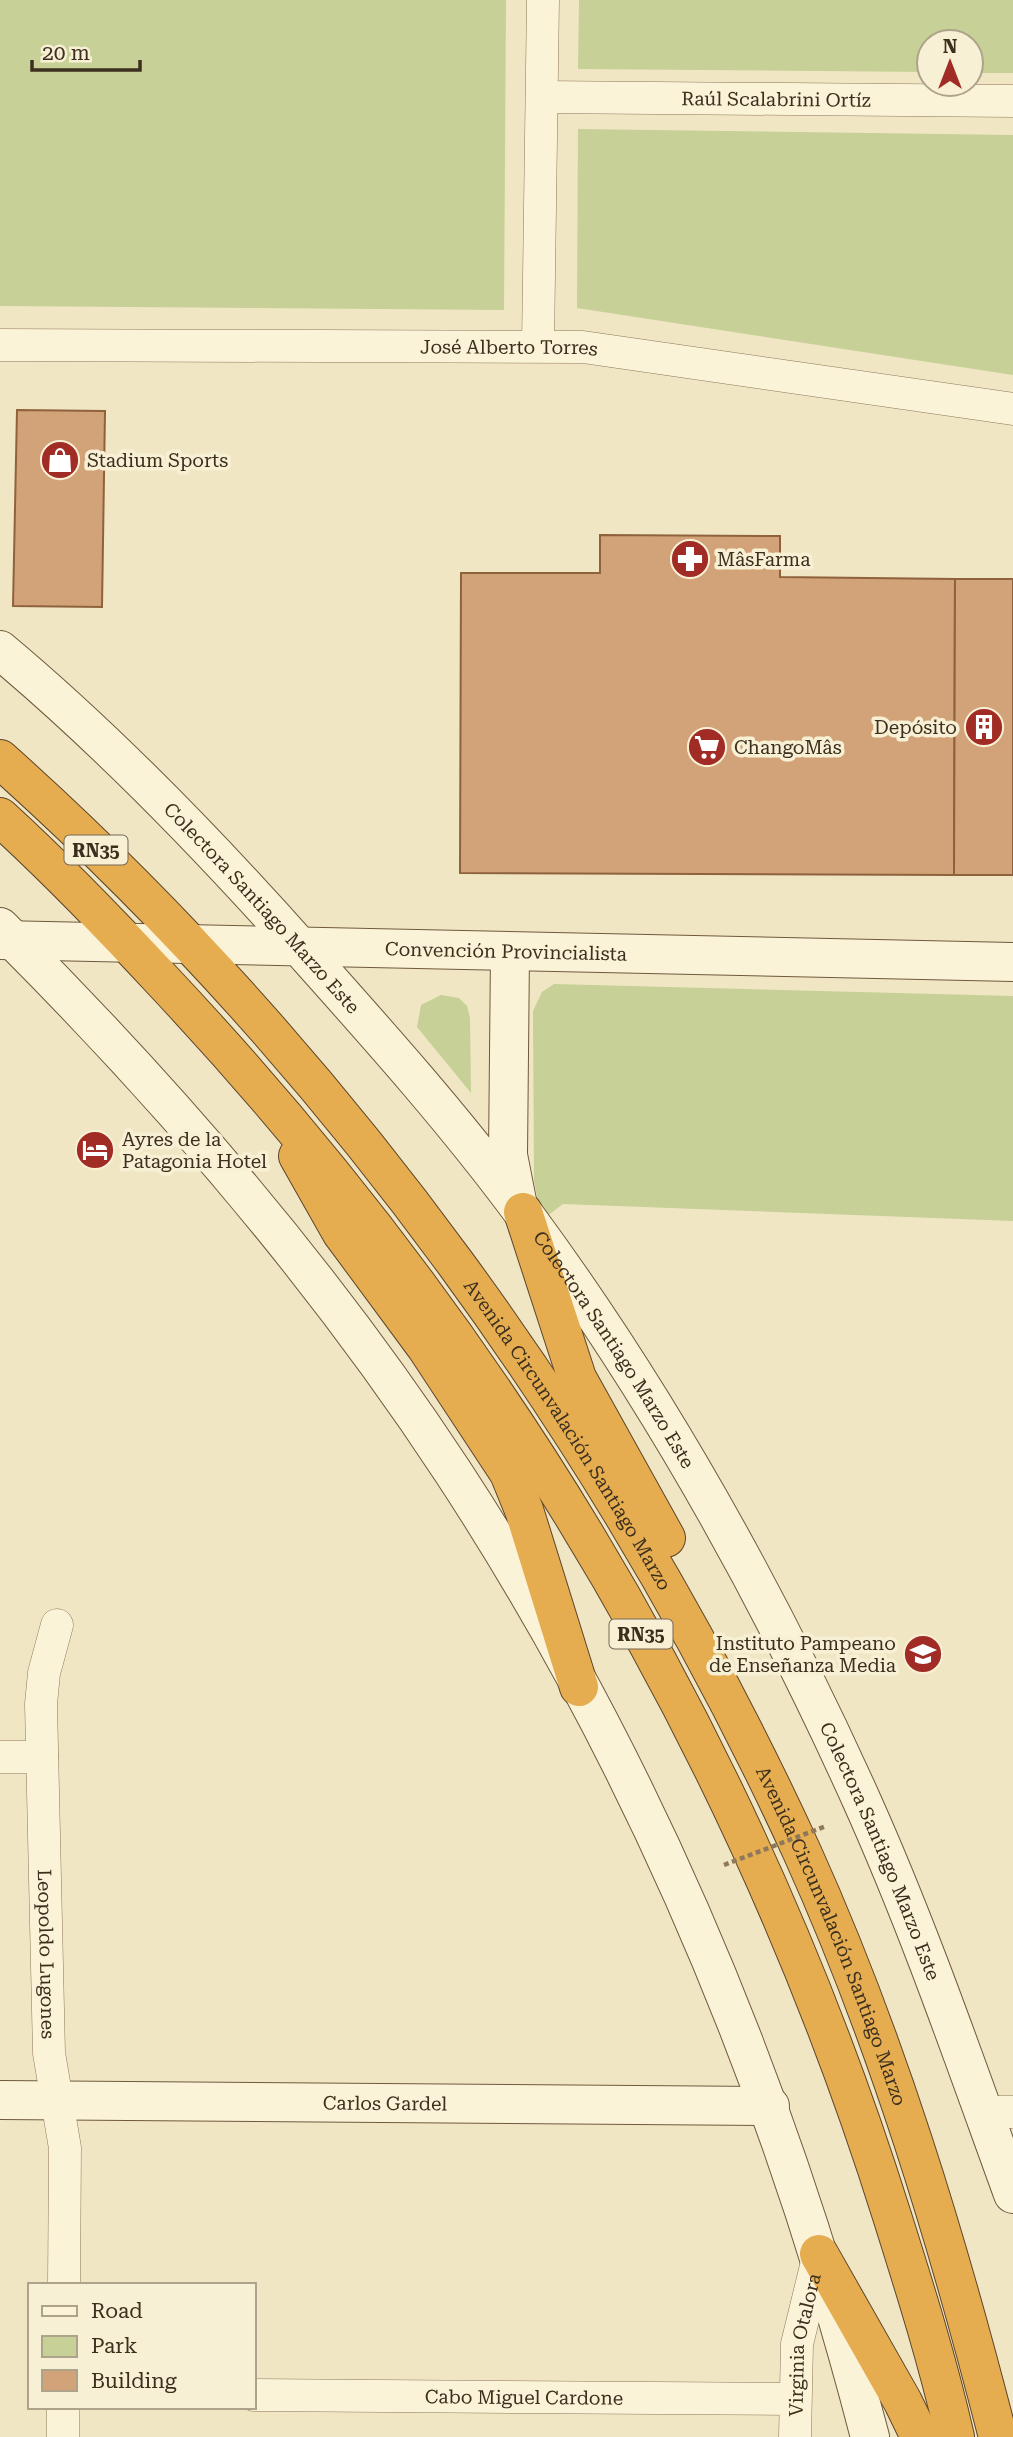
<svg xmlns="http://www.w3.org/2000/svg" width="1013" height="2437" font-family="'Roboto Serif',serif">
	<rect width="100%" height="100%" fill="#f1e6c4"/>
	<g fill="#c6d097">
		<path d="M0,0H506L504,310L0,306Z"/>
		<path d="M579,0H1013V73H971V42H929V72L578,69Z"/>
		<path d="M578,129L1013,135V375L577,308Z"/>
		<path d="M554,984L1013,996V1221L563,1204L547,1216L538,1203L534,1180L533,1011L542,992Z"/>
		<path d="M441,995L459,998L467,1006L470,1018L471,1093L417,1027L421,1005Z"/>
	</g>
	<g fill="#d2a378" stroke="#8e623d" stroke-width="2">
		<path d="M17,410L105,411L102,607L13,606Z"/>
		<path d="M600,535L780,536V577L955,579L954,875L460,873L461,573H600Z"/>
		<path d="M955,579H1013V875H954Z"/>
	</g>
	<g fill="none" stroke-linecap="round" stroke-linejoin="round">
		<g stroke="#8d7859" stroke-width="33">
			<g id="street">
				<path id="s1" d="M542,97L1013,101"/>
				<path id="s2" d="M0,345L583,347L1013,409"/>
				<path d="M538,345L543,0"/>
				<path id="s3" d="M57,1625L44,1673L41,1704L49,2053L65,2148L64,2285"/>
				<path d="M0,1757H42"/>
				<path d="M983,2112H1013"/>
				<path id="s4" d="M254,2395L795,2399"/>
				<path d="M63,2437V2407"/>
				<path id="s5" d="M795,2437L797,2344L819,2254"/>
			</g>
		</g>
		<g stroke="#6f593c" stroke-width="40">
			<g id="secondary">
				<path id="s6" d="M0,650C110,742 211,847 306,954C381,1038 457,1123 524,1214C657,1394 769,1595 861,1799C919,1928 965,2062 1013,2194"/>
				<path d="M0,927C168,1094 323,1274 453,1472C647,1768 782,2096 870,2437"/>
				<path id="s7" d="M0,940L1013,962"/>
				<path d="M510,952L508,1155L517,1201"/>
				<path id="s8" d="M0,2100L770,2106"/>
			</g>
		</g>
		<g stroke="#5b452d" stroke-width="40">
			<g id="highway">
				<path id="s9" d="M0,759C335,1058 615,1444 802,1852C887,2040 947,2238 998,2437"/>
				<path d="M0,817C57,869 110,924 162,980C497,1336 745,1748 892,2216C915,2289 938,2362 955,2437"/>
				<path d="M298,1156L341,1232L426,1347L509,1473L524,1510L579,1687"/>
				<path d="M523,1212L577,1378L666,1538"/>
				<path d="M819,2254L903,2402L920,2437"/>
			</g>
		</g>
		<use href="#street" stroke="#fbf3d8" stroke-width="32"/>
		<use href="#secondary" stroke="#fbf3d8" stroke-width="38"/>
		<use href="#highway" stroke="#e5ad50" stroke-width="38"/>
		<path stroke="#8d7859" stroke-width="4.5" stroke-dasharray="5 3.5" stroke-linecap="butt" d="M724,1865L826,1826"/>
	</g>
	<defs>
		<g id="shop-disc" transform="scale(2.0125)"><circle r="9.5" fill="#a12b25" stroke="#f8f0d4"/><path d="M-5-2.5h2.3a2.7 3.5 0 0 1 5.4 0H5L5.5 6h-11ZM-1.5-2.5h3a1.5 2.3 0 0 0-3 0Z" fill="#fff"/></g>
		<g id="pharmacy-disc" transform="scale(2.0125)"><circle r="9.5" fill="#a12b25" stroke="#f8f0d4"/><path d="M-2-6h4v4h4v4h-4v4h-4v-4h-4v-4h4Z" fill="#fff"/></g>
		<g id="building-disc" transform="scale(2.0125)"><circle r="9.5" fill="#a12b25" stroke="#f8f0d4"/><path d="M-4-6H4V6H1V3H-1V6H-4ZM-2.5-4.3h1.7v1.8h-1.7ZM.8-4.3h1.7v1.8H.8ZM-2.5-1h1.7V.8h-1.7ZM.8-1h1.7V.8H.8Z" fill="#fff"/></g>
		<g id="supermarket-disc" transform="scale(2.0125)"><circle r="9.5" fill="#a12b25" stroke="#f8f0d4"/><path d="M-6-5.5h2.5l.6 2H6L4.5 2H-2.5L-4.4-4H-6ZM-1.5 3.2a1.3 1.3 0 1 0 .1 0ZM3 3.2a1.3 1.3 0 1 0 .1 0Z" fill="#fff"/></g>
		<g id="hotel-disc" transform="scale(2.0125)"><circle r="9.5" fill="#a12b25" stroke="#f8f0d4"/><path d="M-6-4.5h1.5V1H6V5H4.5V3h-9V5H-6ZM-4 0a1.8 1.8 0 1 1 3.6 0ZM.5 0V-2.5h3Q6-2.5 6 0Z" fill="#fff"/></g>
		<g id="school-disc" transform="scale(2.0125)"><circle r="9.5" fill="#a12b25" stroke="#f8f0d4"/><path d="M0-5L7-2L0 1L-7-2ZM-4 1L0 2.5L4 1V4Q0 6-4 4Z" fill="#fff"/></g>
	</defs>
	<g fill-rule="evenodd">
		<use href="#shop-disc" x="60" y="460"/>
		<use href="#pharmacy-disc" x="690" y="559"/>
		<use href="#building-disc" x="984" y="727"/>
		<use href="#supermarket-disc" x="707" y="747"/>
		<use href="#hotel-disc" x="95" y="1150"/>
		<use href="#school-disc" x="923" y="1654"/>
	</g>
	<g text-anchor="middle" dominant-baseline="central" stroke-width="7" stroke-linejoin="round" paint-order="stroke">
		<g fill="#f8f0d4" stroke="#746955" stroke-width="2">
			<rect x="64.5" y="835.5" width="63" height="29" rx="5"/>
			<rect x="609.5" y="1619.5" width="63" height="29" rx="5"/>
		</g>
		<g font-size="18" font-weight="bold" fill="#3c2f1e">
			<text x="96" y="850">RN35</text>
			<text x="641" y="1634">RN35</text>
		</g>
		<g font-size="19" fill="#3c2f1e" stroke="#f8f0d4">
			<text stroke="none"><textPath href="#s1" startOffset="234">Raúl Scalabrini Ortíz</textPath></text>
			<text stroke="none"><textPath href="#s2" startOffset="509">José Alberto Torres</textPath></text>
			<text stroke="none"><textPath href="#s6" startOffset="368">Colectora Santiago Marzo Este</textPath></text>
			<text stroke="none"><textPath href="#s7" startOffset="506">Convención Provincialista</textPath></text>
			<text stroke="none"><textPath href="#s6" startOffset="934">Colectora Santiago Marzo Este</textPath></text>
			<text stroke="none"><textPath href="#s9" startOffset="886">Avenida Circunvalación Santiago Marzo</textPath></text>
			<text stroke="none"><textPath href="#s6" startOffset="1503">Colectora Santiago Marzo Este</textPath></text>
			<text stroke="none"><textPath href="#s9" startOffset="1454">Avenida Circunvalación Santiago Marzo</textPath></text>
			<text stroke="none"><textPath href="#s3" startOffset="331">Leopoldo Lugones</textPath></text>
			<text stroke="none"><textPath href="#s8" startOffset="385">Carlos Gardel</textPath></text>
			<text stroke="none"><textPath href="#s5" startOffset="93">Virginia Otalora</textPath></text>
			<text stroke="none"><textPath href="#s4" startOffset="270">Cabo Miguel Cardone</textPath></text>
		</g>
		<g font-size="19" fill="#3c2f1e" stroke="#f8f0d4" text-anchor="start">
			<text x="87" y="460">Stadium Sports</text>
			<text x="717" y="559">MâsFarma</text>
			<text x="957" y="727" text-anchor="end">Depósito</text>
			<text x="734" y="747">ChangoMâs</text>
			<text x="122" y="1139">Ayres de la<tspan x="122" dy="22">Patagonia Hotel</tspan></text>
			<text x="896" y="1643" text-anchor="end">Instituto Pampeano<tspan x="896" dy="22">de Enseñanza Media</tspan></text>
		</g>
	</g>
	<rect x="28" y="2283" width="228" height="126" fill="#f8f0d4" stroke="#ada38b" stroke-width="2"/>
	<rect x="42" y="2306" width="35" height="10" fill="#fbf3d8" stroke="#ada38b" stroke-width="2"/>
	<text x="91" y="2318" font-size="21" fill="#3c2f1e">Road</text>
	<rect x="42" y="2336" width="35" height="21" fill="#c6d097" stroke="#ada38b" stroke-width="2"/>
	<text x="91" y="2353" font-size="21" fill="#3c2f1e">Park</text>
	<rect x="42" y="2370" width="35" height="21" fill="#d2a378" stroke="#ada38b" stroke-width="2"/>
	<text x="91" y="2388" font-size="21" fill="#3c2f1e">Building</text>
	<g transform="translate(950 63)"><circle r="33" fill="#f8f0d4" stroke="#ada38b" stroke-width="2"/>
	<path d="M0-5L12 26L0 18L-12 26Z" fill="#a12b25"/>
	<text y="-10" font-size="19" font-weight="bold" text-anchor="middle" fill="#3c2f1e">N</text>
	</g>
	<path d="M32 60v10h108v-10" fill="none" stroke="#3c2f1e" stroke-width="3.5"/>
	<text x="42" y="60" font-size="21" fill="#3c2f1e" stroke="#f8f0d4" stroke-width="5" paint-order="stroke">20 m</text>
</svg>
